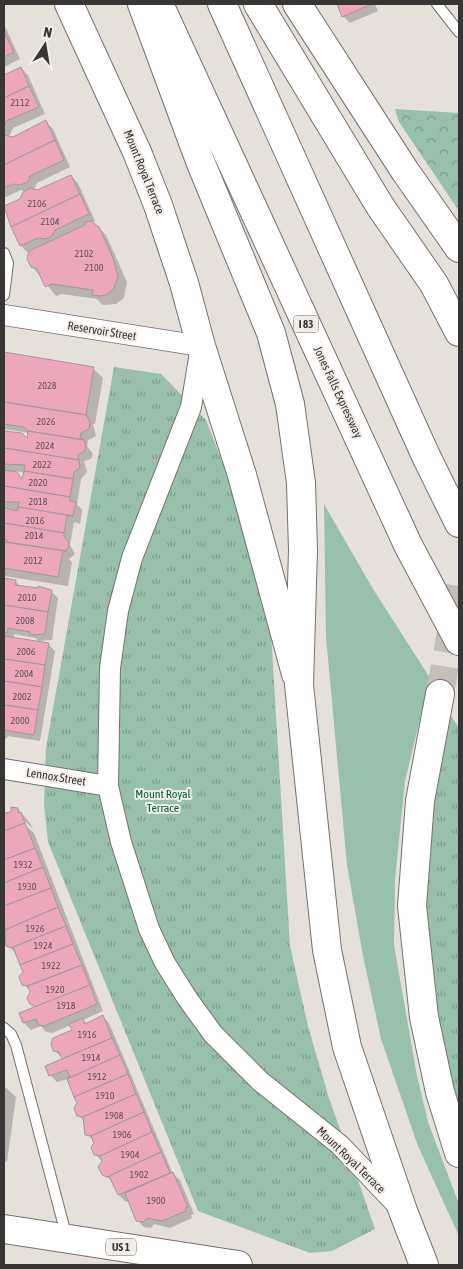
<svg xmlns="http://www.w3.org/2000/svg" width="463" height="1269" font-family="'Asap Condensed',sans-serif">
	<defs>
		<pattern id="forest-crowns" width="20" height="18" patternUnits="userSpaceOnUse" patternTransform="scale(1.25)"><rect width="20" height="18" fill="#98c0aa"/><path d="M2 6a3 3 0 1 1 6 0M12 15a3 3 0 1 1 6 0" fill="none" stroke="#7d9d8b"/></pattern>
		<pattern id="park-tufts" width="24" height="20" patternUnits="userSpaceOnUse" patternTransform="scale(1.25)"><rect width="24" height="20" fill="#98c0aa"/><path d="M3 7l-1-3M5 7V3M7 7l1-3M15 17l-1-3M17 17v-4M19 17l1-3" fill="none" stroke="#7d9d8b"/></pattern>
	</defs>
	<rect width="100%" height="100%" fill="#e6e0db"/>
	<path fill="#98c0aa" d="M324,504L373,589L430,678L405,781L395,880L394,945L417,1076L428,1122L459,1204V1236L418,1146L381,1039L363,956L347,865L326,637Z"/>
	<path fill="url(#forest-crowns)" d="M395,109L459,113V211L399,122Z"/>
	<g fill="url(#park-tufts)">
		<path d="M114,367L161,374L206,420L236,497L271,633L290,946L308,1026L328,1095L375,1229L332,1251L310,1253L198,1211L48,842L44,805L46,748Z"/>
		<path d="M446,708L459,728V1107L449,1077L433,1002L425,900L426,825Z"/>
	</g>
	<g fill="#0003" fill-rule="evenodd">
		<path d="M338,4H375L378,11L350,23L343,16Z"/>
		<path d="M4,24L20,59L4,67Z"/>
		<path d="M21,68L28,75L45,114L13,128L9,137L13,138L46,122L53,129L70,167L37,183L34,191L37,192L71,176L78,183L95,221L90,224L96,225L106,235L127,282L124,298L116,304L103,305L97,299L62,294L56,296L32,266L31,251L28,253L21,246L4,208L21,200L24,191L21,190L4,198V76Z"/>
		<path d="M4,354L93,368L103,378L95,424H93L96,436L88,440L87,446L93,454L91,459L84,461L87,472L81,479L77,504L82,510L80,524L74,522L70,545L75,554L69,559L72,562L68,586L4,576V432L21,434L28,440L29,433L4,429ZM15,471L25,473L23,480Z"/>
		<path d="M4,579L15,581L21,587L51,591L58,598L52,640L39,641L35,638L14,634V639L48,644L55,651L40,741L8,736L4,741Z"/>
		<path d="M18,809L30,823L33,829L22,818L20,820L34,833L103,1011L83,1020L87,1025L102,1016L109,1023L173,1174L180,1180L194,1214L191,1215L192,1218L170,1228L154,1224L151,1228L144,1227L137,1220L129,1200L126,1202L119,1195L113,1182L103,1174V1162L95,1154L96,1143L87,1134L85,1122L78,1115V1103L68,1079L57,1082L50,1075L64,1060L54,1050L73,1031L71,1025L52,1033L46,1032L41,1026L31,1030L24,1023L36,1008L31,1004L32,992L23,984L24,972L16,953L7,945L6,939L9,934L4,920V815Z"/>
		<path d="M4,1086L16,1097L7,1162L5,1161L4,1168Z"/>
	</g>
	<g fill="#eda7bc" stroke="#a1999b">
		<path d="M337,4H372L342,17Z"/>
		<path d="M4,32L14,52L4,57Z"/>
		<path d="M21,67L29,86L4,98V75Z"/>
		<path d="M29,86L39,107L6,121L4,127V98Z"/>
		<path d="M46,120L55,140L4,165V135L13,137Z"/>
		<path d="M55,140L64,160L30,176L28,182L20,185L13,184L4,188V165Z"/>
		<path d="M71,175L80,194L11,227L4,206L20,199L23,192L30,188L37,190Z"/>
		<path d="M80,194L89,214L55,230L52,236L45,239L38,238L20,246L11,227Z"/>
		<path d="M91,221L99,227L113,258L118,277L114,288L106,295L100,296L92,295L93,290L52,284L45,287L37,269L31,267L27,259L29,251L85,225V222Z"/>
		<path d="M4,352L94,367L86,415L4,402Z"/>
		<path d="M4,402L86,415L90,422L89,429L81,433L80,438L84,440L28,431L24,427L4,424Z"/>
		<path d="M4,431L22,433L27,438L28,431L84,440L86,446L84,452L78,454V460L4,448Z"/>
		<path d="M4,448L79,460L80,468L74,472L73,479L24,471L25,465L4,464Z"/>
		<path d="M4,470L17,472L22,479L24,471L73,479L70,497L4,486Z"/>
		<path d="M4,486L70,497V501L76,502L73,516L18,507L19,502H4Z"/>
		<path d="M18,507L73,516H67L64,533L4,523V508L17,511Z"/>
		<path d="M4,523L64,533V537L68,541L69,547L65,551L7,542V540L4,539Z"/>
		<path d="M4,542L65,551L63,552L58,577L4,568Z"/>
		<path d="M4,578L16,580L15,585L38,588V586L52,590L48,612L4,605Z"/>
		<path d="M4,605L48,612L45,634L30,635V632L8,628L7,633L4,632Z"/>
		<path d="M4,636L49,643L45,665L4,659Z"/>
		<path d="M4,659L45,665L42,687L4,681Z"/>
		<path d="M4,681L42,687L38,710L4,705Z"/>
		<path d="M4,705L38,710L34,735L4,730Z"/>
		<path d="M11,807L18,808V813L21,812L25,823L4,831V813L11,812Z"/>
		<path d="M25,823L35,848L4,860V831Z"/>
		<path d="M35,848L43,867L4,883V860Z"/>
		<path d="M43,867L51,888L4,906V883Z"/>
		<path d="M51,888L58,907L5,930L4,906Z"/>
		<path d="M58,907L66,926L11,948L6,946L5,930Z"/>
		<path d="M66,926L73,944L20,965L13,947Z"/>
		<path d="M73,944L82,965L27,986L22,985L19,977L23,972L20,965Z"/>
		<path d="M82,965L90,985L36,1007L30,1004L27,998L30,992L28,986Z"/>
		<path d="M90,985L97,1004L44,1026L38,1025L36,1019L23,1023L19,1013Z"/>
		<path d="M103,1015L112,1038L62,1059L59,1052L53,1051L51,1043L53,1038L72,1030L69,1024L83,1018L85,1024Z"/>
		<path d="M112,1038L120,1055L67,1079L70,1077L67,1070L49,1076L45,1066Z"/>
		<path d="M120,1055L128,1074L74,1097L67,1079Z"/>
		<path d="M128,1074L136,1094L83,1117L77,1116L74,1108L77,1103L74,1097Z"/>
		<path d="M136,1094L144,1112L91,1136L85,1135L83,1117Z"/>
		<path d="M144,1112L152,1132L100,1156L94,1155L91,1147L94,1143L91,1136Z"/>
		<path d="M152,1132L161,1152L107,1177L102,1175L98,1167L102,1161L100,1156Z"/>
		<path d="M161,1152L170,1173L118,1195L109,1176Z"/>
		<path d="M173,1172L188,1207L185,1208L186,1211L162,1221L147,1218L143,1222L136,1221L125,1193Z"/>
	</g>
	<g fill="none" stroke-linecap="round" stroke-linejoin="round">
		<path stroke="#c3beba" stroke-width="28" stroke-dasharray="28 14" stroke-linecap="butt" d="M440,694L459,586"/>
		<g stroke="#77716d" stroke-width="12">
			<g id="lane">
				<path d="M437,4L459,32"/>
				<path d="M4,253L8,263L4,295"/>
				<path d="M4,1028L11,1034L16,1045L67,1238"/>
			</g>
		</g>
		<g stroke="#77716d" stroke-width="22">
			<g id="street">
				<path d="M4,315L201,346L191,407L132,558L118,611L110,668L108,786L121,842L149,929L165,963L187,998L213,1034L260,1081L340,1145L398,1206"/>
				<path d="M4,769L108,786"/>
			</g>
		</g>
		<g stroke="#77716d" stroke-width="30">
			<path id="secondary" d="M69,4L137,152L158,205L184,283L201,346L242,475L296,674"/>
		</g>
		<g stroke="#77716d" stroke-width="30">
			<path id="primary" d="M4,1229L238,1265"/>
		</g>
		<g stroke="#77716d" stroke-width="30">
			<g id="highway">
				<path d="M142,4L200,161L271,333L290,404L301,483L303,550L299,685L327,950L347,1047L403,1211L424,1265"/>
				<path d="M159,4L408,545L459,641"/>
				<path d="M222,4L426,456L459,523"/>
				<path d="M258,4L380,206L434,284L459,332"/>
				<path d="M297,4L405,171L459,248"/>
				<path d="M440,694L420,801L412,906L424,1017L440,1092L459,1153"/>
			</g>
		</g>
		<use href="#lane" stroke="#fff" stroke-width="10"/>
		<use href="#street" stroke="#fff" stroke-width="20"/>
		<use href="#secondary" stroke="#fff" stroke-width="28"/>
		<use href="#primary" stroke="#fff" stroke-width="28"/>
		<use href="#highway" stroke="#fff" stroke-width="28"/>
	</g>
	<g text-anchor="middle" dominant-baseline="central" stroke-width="4" stroke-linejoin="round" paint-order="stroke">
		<g font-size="10" fill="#655256">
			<text x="20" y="102">2112</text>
			<text x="37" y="203">2106</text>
			<text x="50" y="221">2104</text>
			<text x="84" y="253">2102</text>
			<text x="94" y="267">2100</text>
			<text x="47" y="385">2028</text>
			<text x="46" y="421">2026</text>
			<text x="45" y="445">2024</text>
			<text x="42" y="464">2022</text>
			<text x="38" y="482">2020</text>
			<text x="38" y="501">2018</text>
			<text x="35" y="520">2016</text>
			<text x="34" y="535">2014</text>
			<text x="33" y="560">2012</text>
			<text x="27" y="597">2010</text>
			<text x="25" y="620">2008</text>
			<text x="26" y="651">2006</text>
			<text x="24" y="673">2004</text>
			<text x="22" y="696">2002</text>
			<text x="20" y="720">2000</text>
			<text x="23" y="864">1932</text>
			<text x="27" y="886">1930</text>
			<text x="35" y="928">1926</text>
			<text x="43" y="945">1924</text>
			<text x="51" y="965">1922</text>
			<text x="55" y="989">1920</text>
			<text x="66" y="1005">1918</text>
			<text x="87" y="1034">1916</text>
			<text x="91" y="1057">1914</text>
			<text x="97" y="1076">1912</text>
			<text x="105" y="1095">1910</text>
			<text x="114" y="1115">1908</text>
			<text x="122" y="1134">1906</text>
			<text x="130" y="1154">1904</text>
			<text x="139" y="1174">1902</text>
			<text x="156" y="1200">1900</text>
		</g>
		<g fill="#f3ede8" stroke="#706d6a" stroke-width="1">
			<rect x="293.5" y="315.5" width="25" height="17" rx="4"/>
			<rect x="106" y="1238.5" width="30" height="17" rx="4"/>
		</g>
		<g font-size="11" font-weight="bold" fill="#383634">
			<text x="306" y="324">I 83</text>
			<text x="121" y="1247">US 1</text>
		</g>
		<g font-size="12" fill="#383634" stroke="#f3ede8">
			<text transform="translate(144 172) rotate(68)">Mount Royal Terrace</text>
			<text transform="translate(102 331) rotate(9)">Reservoir Street</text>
			<text transform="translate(338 392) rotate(65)">Jones Falls Expressway</text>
			<text transform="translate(56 777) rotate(9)">Lennox Street</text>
			<text transform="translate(351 1160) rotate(44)">Mount Royal Terrace</text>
		</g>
		<g font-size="12" fill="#025d3d" stroke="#f3ede8">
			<text x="163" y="794">Mount Royal<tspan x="163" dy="14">Terrace</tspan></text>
		</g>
	</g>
	<rect width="463" height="1269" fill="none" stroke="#383634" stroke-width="10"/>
	<g transform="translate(45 45) rotate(12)" stroke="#f3ede8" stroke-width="4" paint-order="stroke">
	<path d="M0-4L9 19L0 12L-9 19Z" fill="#383634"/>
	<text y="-8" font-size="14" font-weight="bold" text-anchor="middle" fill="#383634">N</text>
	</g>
</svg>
